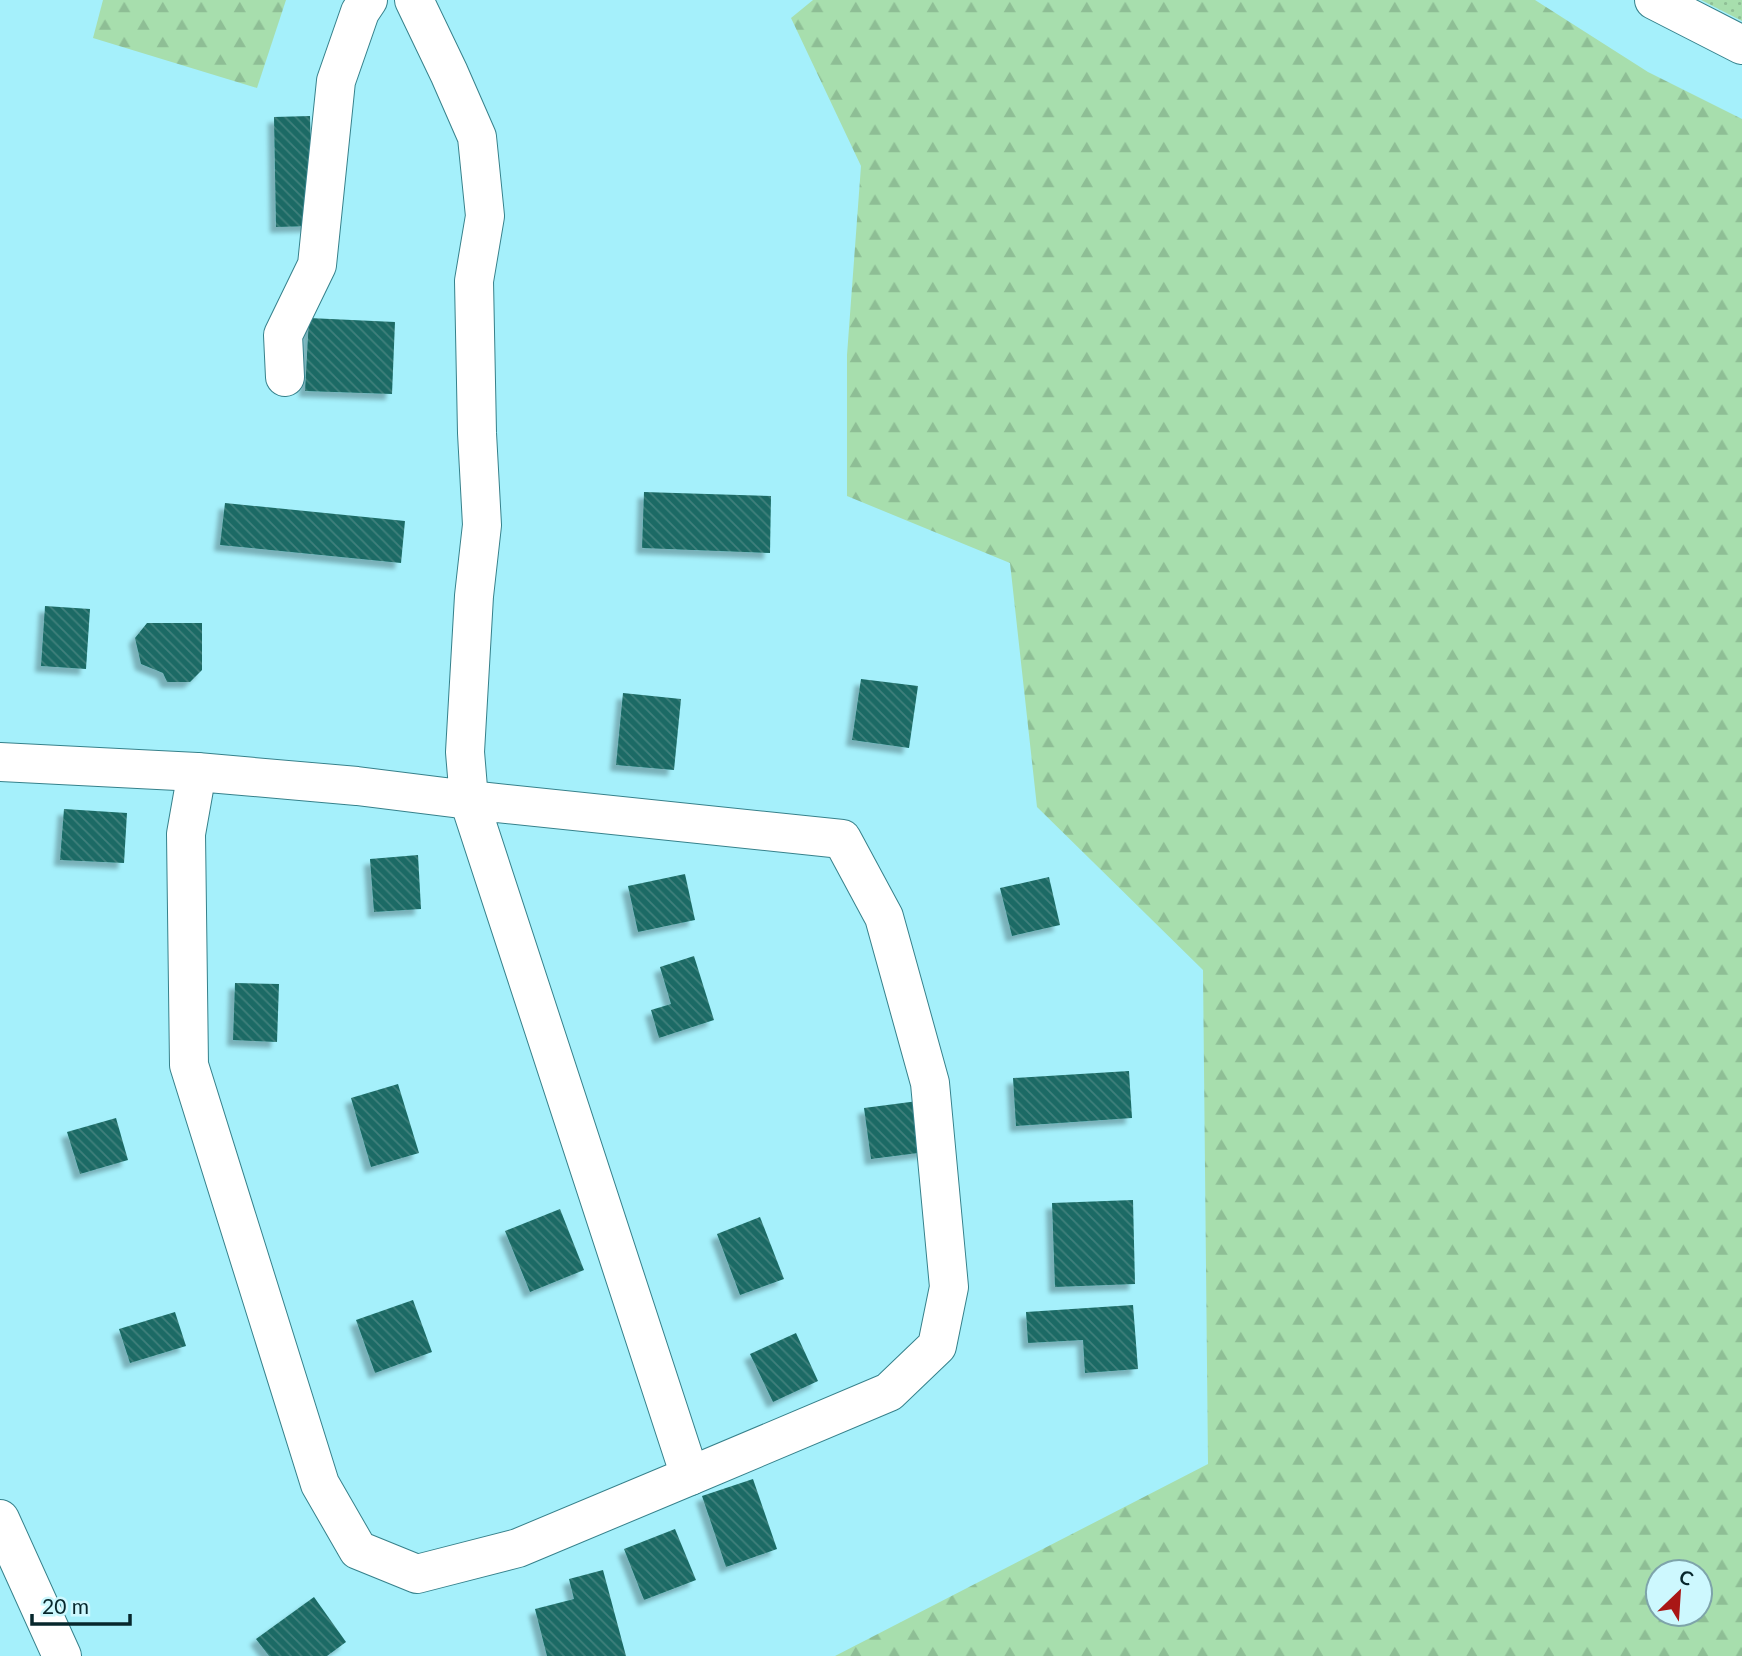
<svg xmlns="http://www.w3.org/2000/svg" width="1742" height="1656" font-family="Lato,sans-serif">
	<defs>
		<pattern id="grass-dots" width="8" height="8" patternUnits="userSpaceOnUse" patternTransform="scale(1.75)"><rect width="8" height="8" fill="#a7dead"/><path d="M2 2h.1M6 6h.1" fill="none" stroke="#8ebe95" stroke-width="1.8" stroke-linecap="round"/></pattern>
		<pattern id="forest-firs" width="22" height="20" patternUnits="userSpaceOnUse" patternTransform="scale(1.75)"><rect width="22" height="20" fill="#a7dead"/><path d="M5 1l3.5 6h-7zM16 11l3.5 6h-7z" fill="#8ebe95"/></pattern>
		<pattern id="building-back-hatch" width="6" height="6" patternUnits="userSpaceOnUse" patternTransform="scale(1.75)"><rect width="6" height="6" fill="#1a6b65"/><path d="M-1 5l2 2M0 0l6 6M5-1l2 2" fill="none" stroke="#41807c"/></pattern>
		<filter id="shadow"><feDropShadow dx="-6" dy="6" stdDeviation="2" flood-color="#0004"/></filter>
	</defs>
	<rect width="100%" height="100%" fill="#a5f0fb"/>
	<path fill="url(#grass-dots)" d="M1701,0H1742V21Z"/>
	<g fill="url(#forest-firs)" fill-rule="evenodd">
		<path d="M103,0H286L257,88L93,38Z"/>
		<path d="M813,0H1535L1648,72L1742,119V1656H835L1208,1464L1203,970L1037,807L1010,563L847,496V355L861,166L791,18ZM1700,1572V1614H1658V1572Z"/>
	</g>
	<g fill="url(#building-back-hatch)" filter="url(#shadow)">
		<path d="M310,116L313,226L276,227L274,117Z"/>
		<path d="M309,318L395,322L392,394L305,391Z"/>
		<path d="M644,492L771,496L770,553L642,548Z"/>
		<path d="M225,503L405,521L401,563L220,545Z"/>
		<path d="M45,606L90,609L86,669L41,666Z"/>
		<path d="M147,623H202V670L190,682H167L163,673L141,664L135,638Z"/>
		<path d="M861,679L918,686L909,748L852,740Z"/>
		<path d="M623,693L681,699L674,770L616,765Z"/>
		<path d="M64,809L127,813L124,863L60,860Z"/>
		<path d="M418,855L421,909L374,912L370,859Z"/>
		<path d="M685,874L695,920L638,932L628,886Z"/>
		<path d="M1049,877L1060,925L1012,936L1000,888Z"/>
		<path d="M694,956L714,1020L659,1038L651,1010L671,1004L660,967Z"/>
		<path d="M235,983L279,984L277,1042L233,1040Z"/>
		<path d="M1129,1071L1132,1118L1016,1126L1013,1078Z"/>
		<path d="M398,1084L419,1153L371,1167L351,1098Z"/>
		<path d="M918,1101L926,1152L871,1159L864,1108Z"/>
		<path d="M116,1118L128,1160L80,1174L67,1132Z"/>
		<path d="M1133,1200L1135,1284L1055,1287L1052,1203Z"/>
		<path d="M560,1209L584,1270L530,1292L505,1231Z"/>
		<path d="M760,1217L784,1279L740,1295L717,1234Z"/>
		<path d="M413,1300L432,1352L375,1373L356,1320Z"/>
		<path d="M1133,1305L1138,1369L1085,1373L1083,1340L1028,1343L1026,1312Z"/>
		<path d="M175,1312L186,1346L130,1363L119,1329Z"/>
		<path d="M796,1333L818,1381L773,1402L750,1354Z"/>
		<path d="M753,1479L777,1549L726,1567L702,1496Z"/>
		<path d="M675,1529L696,1580L644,1600L624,1549Z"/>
		<path d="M603,1570L626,1656H547L535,1609L574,1599L569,1579Z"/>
		<path d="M314,1597L346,1642L327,1656H269L256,1639Z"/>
	</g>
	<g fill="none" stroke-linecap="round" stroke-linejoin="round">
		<g stroke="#36818b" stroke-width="40">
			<g id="minor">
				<path d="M414,0L449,73L477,137L485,216L474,281L477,433L482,525L474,596L465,752L469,800L357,786L197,772L186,834L189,1065L320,1484L358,1550L417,1574L518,1548L690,1476"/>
				<path d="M285,377L283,335L317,265L336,81L360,12L368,0"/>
				<path d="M0,762L197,772"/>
				<path d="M469,800L842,839L884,917L930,1083L949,1287L937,1346L889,1392L690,1476Z"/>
				<path d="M0,1519L62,1656"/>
			</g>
		</g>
		<g stroke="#36818b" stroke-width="40">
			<path id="major" d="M1654,0L1742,45"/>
		</g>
		<use href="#minor" stroke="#fff" stroke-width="38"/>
		<use href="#major" stroke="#fff" stroke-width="38"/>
	</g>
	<g transform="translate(1679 1593) rotate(25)"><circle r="33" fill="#cdf8fe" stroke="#7ea4aa" stroke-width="2"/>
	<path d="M0-5L12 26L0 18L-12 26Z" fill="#a91615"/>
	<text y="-10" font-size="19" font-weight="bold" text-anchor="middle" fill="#07272c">С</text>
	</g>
	<path d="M32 1614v10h98v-10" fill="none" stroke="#07272c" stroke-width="3.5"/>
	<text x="42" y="1614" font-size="21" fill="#07272c" stroke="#cdf8fe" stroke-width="5" paint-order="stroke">20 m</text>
</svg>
